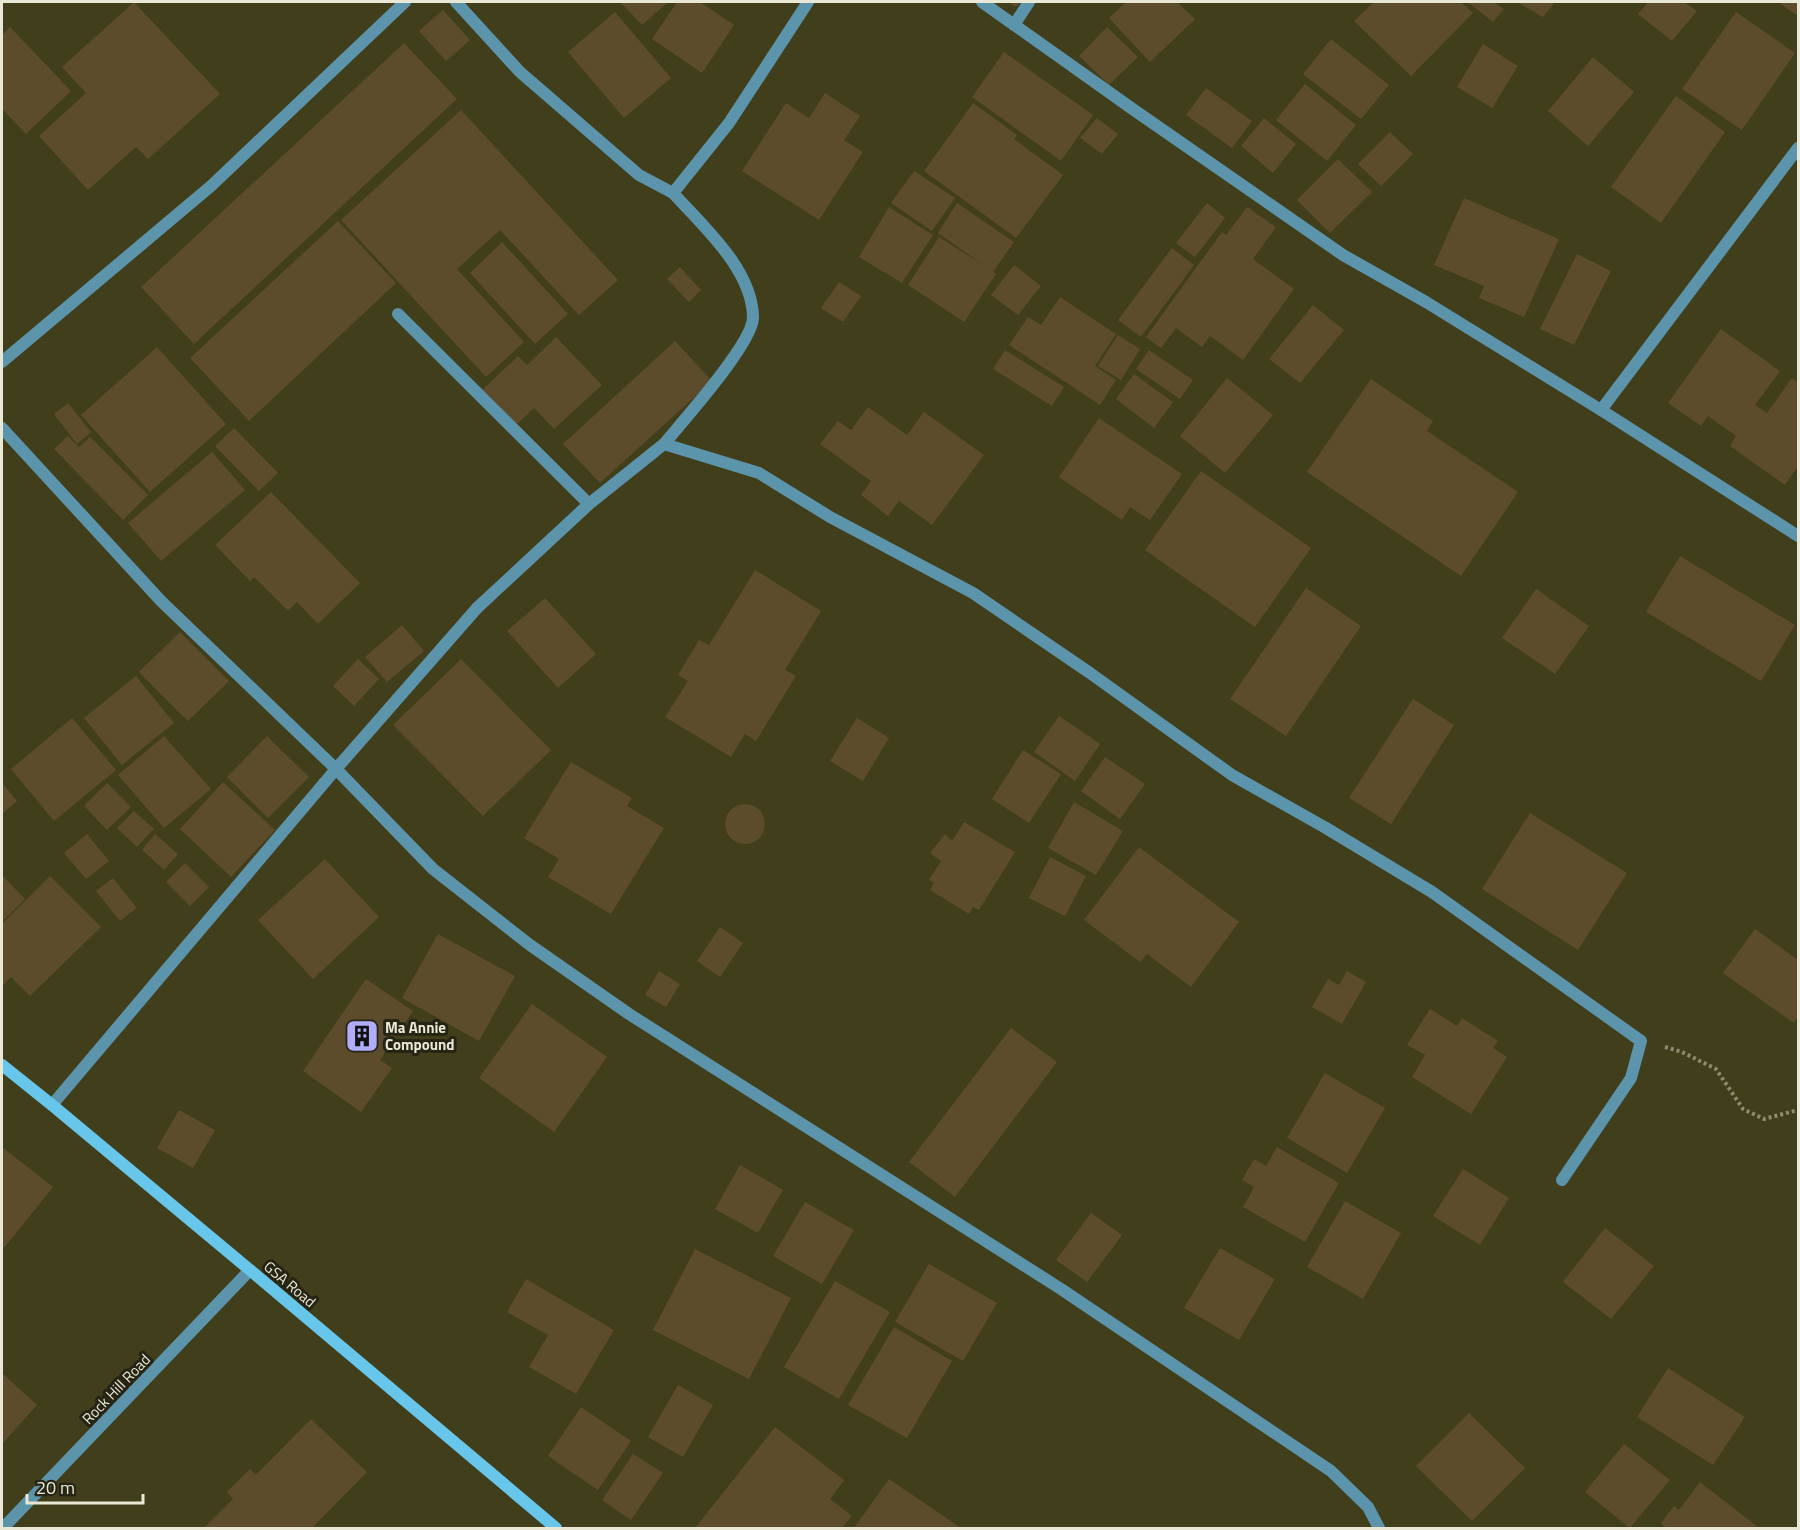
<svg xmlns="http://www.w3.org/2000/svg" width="1800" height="1530" font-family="'Titillium Web',sans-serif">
	<rect width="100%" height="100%" fill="#403e1b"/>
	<g fill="#5c4c2b">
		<path d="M134,2L220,94L148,159L136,147L88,190L39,136L86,93L62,67Z"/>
		<path d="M620,2H668L642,25Z"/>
		<path d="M677,2H700L734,25L702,73L652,39Z"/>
		<path d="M1008,2H1020L1016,7Z"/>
		<path d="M1126,2H1177L1195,19L1150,62L1109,18Z"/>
		<path d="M1374,2H1461L1473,13L1411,76L1354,21Z"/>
		<path d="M1468,2H1494L1504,9L1493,22Z"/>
		<path d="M1517,2H1555L1543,17Z"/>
		<path d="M1648,2H1684L1697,11L1672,41L1638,14Z"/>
		<path d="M1778,2H1798V16Z"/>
		<path d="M443,10L470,40L446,61L419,31Z"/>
		<path d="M615,12L671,78L624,118L568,52Z"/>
		<path d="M1736,12L1795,53L1742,130L1682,89Z"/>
		<path d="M10,27L71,91L26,134L2,109V35Z"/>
		<path d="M1107,27L1138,57L1109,85L1079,56Z"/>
		<path d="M1331,39L1389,85L1361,119L1303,74Z"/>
		<path d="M404,43L457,99L194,344L141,287Z"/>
		<path d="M1483,44L1518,66L1492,108L1457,87Z"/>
		<path d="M1004,52L1093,115L1061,161L972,97Z"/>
		<path d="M1593,57L1634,92L1588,146L1548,111Z"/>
		<path d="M1305,84L1356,125L1327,161L1276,120Z"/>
		<path d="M1206,88L1252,121L1232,148L1186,115Z"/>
		<path d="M825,93L860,116L844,140L863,152L819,220L742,171L786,103L809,118Z"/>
		<path d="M1676,96L1725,132L1661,223L1611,187Z"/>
		<path d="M973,103L1017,135L1014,139L1063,175L1016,238L924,171Z"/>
		<path d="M461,110L618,280L579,315L500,230L457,269L524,342L486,377L341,220Z"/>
		<path d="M1097,118L1118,134L1102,154L1080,138Z"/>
		<path d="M1264,118L1296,144L1273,173L1241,146Z"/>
		<path d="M1390,132L1413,154L1381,186L1358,164Z"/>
		<path d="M1338,159L1372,192L1330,233L1297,200Z"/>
		<path d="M914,171L955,198L932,231L891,203Z"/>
		<path d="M1464,198L1559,239L1524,317L1479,298L1484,286L1434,265Z"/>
		<path d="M957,203L1014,242L993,272L996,274L964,322L908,285L939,237L983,265L938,233Z"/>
		<path d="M1207,203L1225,218L1195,257L1176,243Z"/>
		<path d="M889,207L933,235L902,283L859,257Z"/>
		<path d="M1247,207L1276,227L1253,259L1294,289L1243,360L1210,336L1202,347L1176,328L1161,348L1146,337L1222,232L1226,235Z"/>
		<path d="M338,221L396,283L249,421L190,358Z"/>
		<path d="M502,242L568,314L535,344L470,273Z"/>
		<path d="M1172,248L1194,265L1141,337L1118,320Z"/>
		<path d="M1577,254L1611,271L1574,345L1540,329Z"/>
		<path d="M1014,265L1041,286L1018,315L991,295Z"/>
		<path d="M680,267L701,290L689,302L667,279Z"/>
		<path d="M839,282L861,296L843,322L821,308Z"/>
		<path d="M1060,297L1116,334L1095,366L1116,380L1100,405L1009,345L1028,317L1041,325Z"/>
		<path d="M1313,305L1344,330L1300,383L1269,359Z"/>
		<path d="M1721,329L1780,371L1755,405L1767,413L1792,378L1798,382V466L1785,485L1730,446L1736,436L1708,416L1701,426L1668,403Z"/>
		<path d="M1118,335L1140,349L1121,380L1098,366Z"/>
		<path d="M556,337L602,385L554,429L534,408L514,427L480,392L518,356L527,365Z"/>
		<path d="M675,341L712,381L600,483L563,444Z"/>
		<path d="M157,347L226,424L150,492L81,415Z"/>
		<path d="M1005,350L1064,387L1052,406L993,369Z"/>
		<path d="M1149,350L1193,380L1180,399L1136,369Z"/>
		<path d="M1134,374L1173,402L1154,428L1116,399Z"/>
		<path d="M1227,378L1273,415L1225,473L1180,436Z"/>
		<path d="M1371,379L1433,421L1427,431L1518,492L1461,576L1307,472Z"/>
		<path d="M68,403L91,432L77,444L54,414Z"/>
		<path d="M868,407L907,435L924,412L984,455L932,525L899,501L888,516L861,495L871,481L820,444L838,421L851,430Z"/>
		<path d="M1099,418L1182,474L1150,520L1130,507L1122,520L1059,477Z"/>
		<path d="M234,428L278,473L259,491L215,446Z"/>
		<path d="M68,436L79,447L90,437L148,495L123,520L54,449Z"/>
		<path d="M212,452L245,490L161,561L128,523Z"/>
		<path d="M1201,471L1311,548L1255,627L1145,550Z"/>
		<path d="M271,492L360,583L318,624L297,602L288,611L254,577L250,581L215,545Z"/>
		<path d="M1680,556L1795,625L1761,681L1646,612Z"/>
		<path d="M755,570L821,611L785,670L796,676L756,741L745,734L731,757L665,717L688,681L678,675L699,640L709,645Z"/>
		<path d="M1306,588L1361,626L1286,736L1230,699Z"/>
		<path d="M1536,589L1589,626L1555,674L1502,638Z"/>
		<path d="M545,598L596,654L558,688L507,631Z"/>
		<path d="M402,625L424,651L387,682L365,657Z"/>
		<path d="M180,632L229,681L188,721L139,672Z"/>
		<path d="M358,659L379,679L354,706L333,686Z"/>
		<path d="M461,659L551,750L483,816L393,725Z"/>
		<path d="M136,676L174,723L122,765L84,718Z"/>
		<path d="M1413,699L1454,725L1391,824L1349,798Z"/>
		<path d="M1059,716L1100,744L1075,781L1034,752Z"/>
		<path d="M72,718L116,770L54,821L11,769Z"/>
		<path d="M857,718L889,738L863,781L830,761Z"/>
		<path d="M164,736L211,789L164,828L118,775Z"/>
		<path d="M267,736L309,777L268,818L227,777Z"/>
		<path d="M1023,750L1061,774L1029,823L992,799Z"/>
		<path d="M1105,757L1145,784L1120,819L1081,791Z"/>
		<path d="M571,762L632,798L627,806L664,828L611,914L548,877L559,859L524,838Z"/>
		<path d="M223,782L275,830L231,877L180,829Z"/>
		<path d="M2,783L17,801L2,814Z"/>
		<path d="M107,783L131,807L107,830L84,806Z"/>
		<path d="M1074,802L1123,831L1096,875L1048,848Z"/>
		<circle cx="745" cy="824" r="20"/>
		<path d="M134,811L154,829L137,847L117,828Z"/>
		<path d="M1530,813L1627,873L1578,950L1482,889Z"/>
		<path d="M964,822L1015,852L979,910L973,907L969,914L930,890L934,883L929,880L941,861L930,853L945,834L952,841Z"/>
		<path d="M87,834L109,861L86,879L64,853Z"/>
		<path d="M155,834L178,854L164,870L142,850Z"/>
		<path d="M1139,847L1239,922L1191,987L1147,954L1140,962L1084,920Z"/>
		<path d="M1050,857L1086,876L1065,916L1029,898Z"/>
		<path d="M325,859L379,917L313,979L258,920Z"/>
		<path d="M185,863L209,887L190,906L166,882Z"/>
		<path d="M2,875L25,899L2,922Z"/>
		<path d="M50,876L101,927L30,996L11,977L2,986V924Z"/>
		<path d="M113,878L137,908L120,921L96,891Z"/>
		<path d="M720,927L743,943L720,977L697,961Z"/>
		<path d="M1755,929L1798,960V1017L1794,1023L1723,973Z"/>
		<path d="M438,934L515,976L479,1041L402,998Z"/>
		<path d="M659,971L680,984L666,1007L645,995Z"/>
		<path d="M1347,971L1366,982L1342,1024L1312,1007L1328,979L1339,985Z"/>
		<path d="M366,979L413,1011L380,1060L392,1068L361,1112L303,1071Z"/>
		<path d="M532,1004L607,1057L554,1132L479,1078Z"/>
		<path d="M1430,1009L1457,1026L1462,1018L1498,1041L1493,1048L1507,1057L1471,1114L1412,1077L1425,1055L1407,1045Z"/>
		<path d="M1011,1028L1057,1062L955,1197L909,1162Z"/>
		<path d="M1325,1073L1385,1108L1347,1173L1287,1138Z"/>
		<path d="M179,1110L215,1130L193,1168L157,1148Z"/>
		<path d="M2,1147L53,1187L4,1248L2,1246Z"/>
		<path d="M1277,1147L1339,1183L1305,1242L1243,1207L1254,1187L1242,1180L1254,1159L1266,1166Z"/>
		<path d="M740,1165L783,1190L758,1233L715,1209Z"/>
		<path d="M1463,1169L1509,1198L1480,1245L1433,1216Z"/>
		<path d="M1345,1201L1401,1233L1363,1299L1307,1267Z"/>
		<path d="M805,1202L854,1230L822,1284L773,1256Z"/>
		<path d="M1091,1213L1122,1235L1087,1282L1056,1260Z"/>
		<path d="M1605,1228L1654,1266L1611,1319L1563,1282Z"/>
		<path d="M1220,1248L1275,1279L1239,1340L1184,1308Z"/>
		<path d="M695,1249L791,1298L749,1379L653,1330Z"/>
		<path d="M929,1264L997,1303L963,1361L895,1322Z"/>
		<path d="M526,1279L614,1330L576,1394L529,1367L548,1335L507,1312Z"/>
		<path d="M835,1281L890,1312L839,1399L784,1367Z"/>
		<path d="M894,1327L952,1361L907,1438L848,1405Z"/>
		<path d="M1668,1368L1745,1417L1713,1465L1637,1417Z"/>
		<path d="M2,1373L37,1405L2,1444Z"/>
		<path d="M678,1385L713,1405L683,1457L648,1437Z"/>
		<path d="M581,1407L631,1441L598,1490L548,1456Z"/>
		<path d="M1469,1413L1525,1468L1472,1521L1416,1466Z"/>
		<path d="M311,1419L367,1472L312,1528H204L233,1499L227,1492L250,1469L256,1475Z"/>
		<path d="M775,1427L844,1480L830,1499L852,1516L842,1528H695Z"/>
		<path d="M1624,1444L1670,1480L1630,1528L1585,1492Z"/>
		<path d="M633,1454L663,1473L631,1520L602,1500Z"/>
		<path d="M889,1479L961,1528H854Z"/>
		<path d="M1700,1482L1759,1528H1664L1665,1527L1661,1523L1674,1506L1679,1510Z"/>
	</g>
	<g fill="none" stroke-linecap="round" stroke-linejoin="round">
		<path stroke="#8d8c70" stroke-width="4" stroke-dasharray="3 3" stroke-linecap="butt" d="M1665,1047L1682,1052L1716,1069L1743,1109L1764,1119L1798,1110"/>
		<path stroke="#5c94ab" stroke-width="12" d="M398,314L589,504"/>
		<g stroke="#5c94ab" stroke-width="12">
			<path d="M456,2L520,72L639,175L673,193L729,123L808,2"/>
			<path d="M982,2L1134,110L1343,255L1426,302L1601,410L1798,536"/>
			<path d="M1014,25L1029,2"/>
			<path d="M2,362L211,186L405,2"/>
			<path d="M1601,410L1798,148"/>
			<path d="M2,428L161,601L336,769L433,869L530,945L629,1014L1061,1289L1331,1471L1368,1507L1379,1528"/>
			<path d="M664,444C683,421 752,344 753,318C753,270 703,226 673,193"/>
			<path d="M52,1105L336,769L477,608L589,504L664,444L759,473L830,517L973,593L1090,673L1232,775L1326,828L1432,892L1641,1041L1631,1078L1562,1180"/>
			<path d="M3,1528L250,1270"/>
		</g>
		<path stroke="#67c6ea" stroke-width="12" d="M2,1065L52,1105L250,1270L556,1528"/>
	</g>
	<defs>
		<g id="building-square" transform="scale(1.725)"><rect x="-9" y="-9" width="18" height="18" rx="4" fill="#b1adfa" stroke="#252415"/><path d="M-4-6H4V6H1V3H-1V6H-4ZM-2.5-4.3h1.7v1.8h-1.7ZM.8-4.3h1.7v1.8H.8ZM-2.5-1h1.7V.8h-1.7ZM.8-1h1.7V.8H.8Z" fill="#111"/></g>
	</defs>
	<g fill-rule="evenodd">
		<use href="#building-square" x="362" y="1036"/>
	</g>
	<g text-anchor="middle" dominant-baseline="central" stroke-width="6" stroke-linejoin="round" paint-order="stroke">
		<g font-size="15" font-weight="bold" fill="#e8e8d4" stroke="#252415" text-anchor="start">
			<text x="385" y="1027">Ma Annie<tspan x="385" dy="17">Compound</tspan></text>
		</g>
		<g font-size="15" fill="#e8e8d4" stroke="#252415">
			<text transform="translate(290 1284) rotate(40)">GSA Road</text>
			<text transform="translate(116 1389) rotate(-46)">Rock Hill Road</text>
		</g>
	</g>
	<rect width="1800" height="1530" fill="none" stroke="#e8e8d4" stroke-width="6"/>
	<path d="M27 1494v9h116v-9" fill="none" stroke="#e8e8d4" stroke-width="3"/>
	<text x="36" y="1494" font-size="18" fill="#e8e8d4" stroke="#252415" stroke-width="4.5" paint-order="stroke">20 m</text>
</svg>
